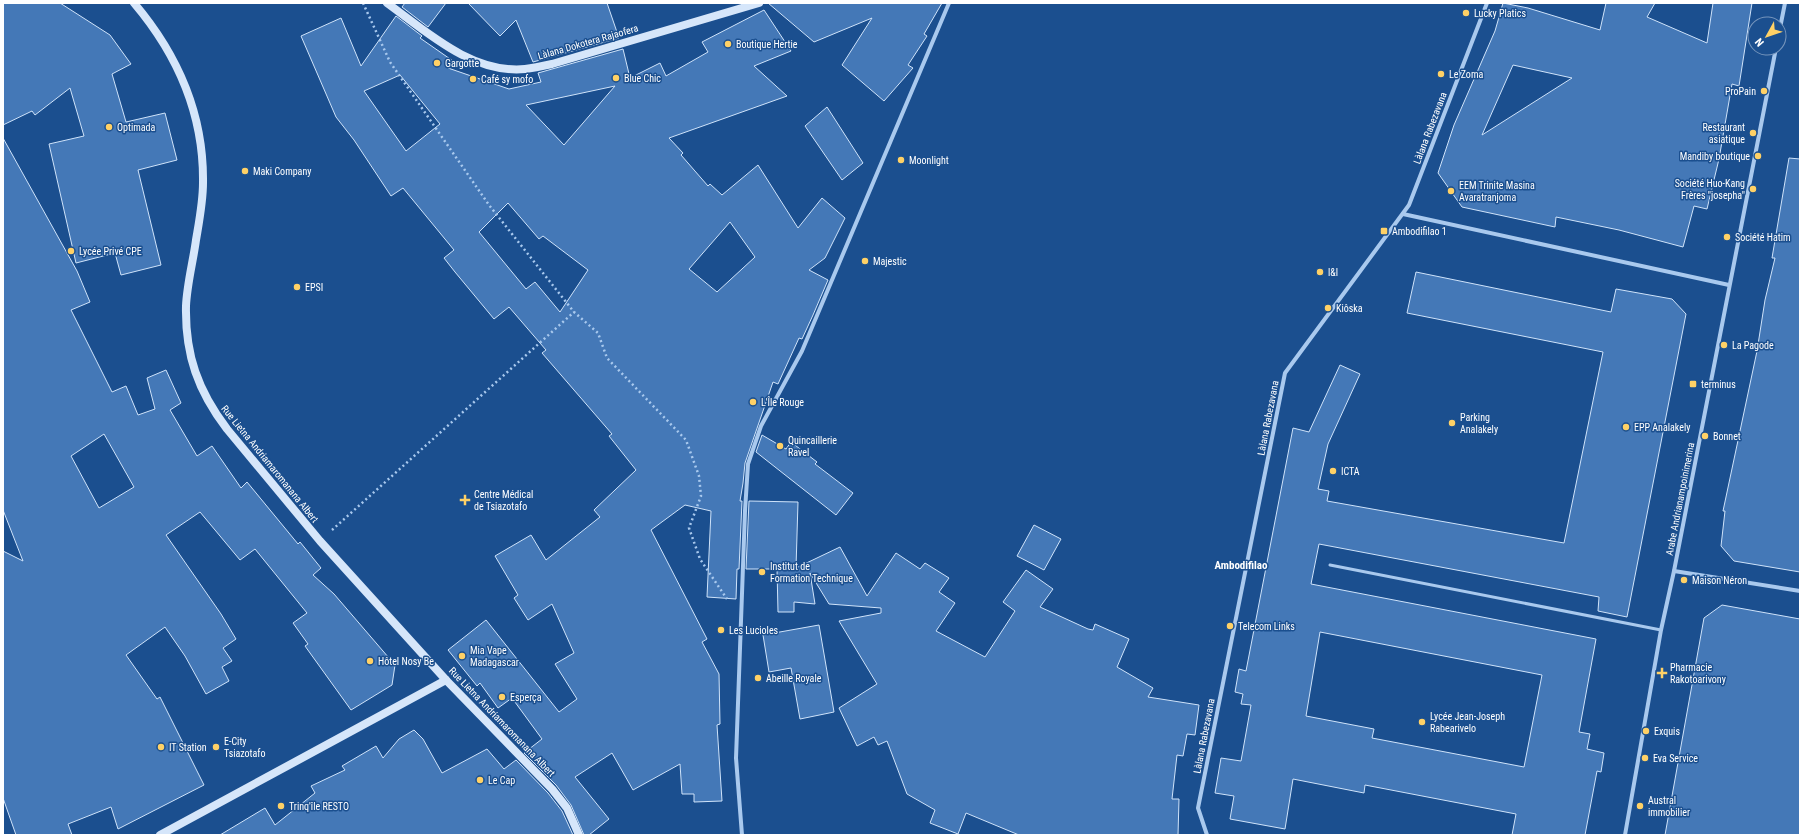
<svg xmlns="http://www.w3.org/2000/svg" width="1803" height="838" font-family="'Roboto Condensed',sans-serif">
	<rect width="100%" height="100%" fill="#1b4f8f"/>
	<g fill="#4478b7" stroke="#cfe3fa" fill-rule="evenodd">
		<path d="M3,3H60L110,35L131,64L112,74L126,122L165,113L177,160L138,170L161,265L121,275L115,253L76,263L49,144L84,136L70,88L35,115L32,111L3,125Z"/>
		<path d="M405,3H446L428,27L402,7Z"/>
		<path d="M468,3H607L619,38L533,62L516,20L500,36Z"/>
		<path d="M768,3H942L924,34L927,36L908,65L913,68L884,101L842,65L872,18L814,42Z"/>
		<path d="M1503,3L1528,8L1600,30L1606,3H1655L1647,17L1707,43L1713,3H1752L1739,86L1732,84L1719,159L1707,209L1694,206L1683,247L1619,230L1556,217L1555,227L1462,207L1438,173L1454,125L1495,31ZM1513,65L1572,78L1482,135Z"/>
		<path d="M764,10L791,51L754,66L787,96L669,138L683,153L681,155L708,186L710,184L722,195L758,165L798,228L822,198L845,218L825,258L809,270L828,280L813,315L802,339L799,338L778,384L773,382L745,463L743,483L740,501H742L739,569H737L736,599L707,597L711,511L685,505L651,530L707,639L702,642L719,674L720,724L717,725L722,801L694,802V794H682L680,764L633,790L612,753L575,777L609,819L589,835H584L571,805L556,785L524,753L542,739L512,698L498,708L480,683L477,686L448,650L486,620L559,712L577,699L555,664L574,653L552,604L528,620L514,598L518,595L495,556L531,535L546,560L600,517L594,510L636,470L609,436L612,434L542,353L546,350L509,307L494,319L455,272L444,258L454,250L403,188L391,196L354,140L336,117L301,36L341,18L361,66L396,16L422,36L420,38L453,61L448,68L509,89L541,82L538,73L623,49L630,78L660,63L666,76L708,52L702,42ZM400,75L440,124L406,151L364,91ZM615,86L564,145L526,105ZM508,203L539,239L543,236L588,270L560,312L535,282L526,289L479,232ZM730,222L755,257L717,292L689,269Z"/>
		<path d="M827,107L863,163L842,180L805,126Z"/>
		<path d="M3,138L77,271L90,302L71,310L112,392L126,386L138,415L155,409L147,378L166,370L181,403L170,410L197,456L212,446L241,488L247,482L298,544L300,542L321,568L313,575L334,594L395,665L392,685L351,710L305,646L308,644L293,623L307,613L255,549L240,560L200,512L166,535L221,614L236,639L223,648L232,661L222,667L229,681L206,694L185,656L165,627L126,655L157,699L160,697L204,785L118,829L111,807L68,824L72,835H16L3,798V551L23,561L3,510ZM104,434L134,487L99,508L71,456Z"/>
		<path d="M1789,158L1800,159V572L1734,561L1721,546L1725,511H1723L1757,351L1765,300L1775,258H1772Z"/>
		<path d="M1416,272L1611,312L1616,289L1672,299L1686,314L1627,617L1598,611L1599,597L1319,544L1311,584L1596,639L1579,732L1590,734L1587,749L1604,753L1601,772L1597,771L1585,835H1512L1516,814L1365,785L1364,793L1293,779L1285,829L1230,819L1234,796L1215,793L1221,758L1241,761L1251,705L1241,704L1243,694L1235,692L1239,669L1246,671L1293,428L1309,432L1340,365L1360,374L1328,444L1318,489L1329,491L1327,501L1564,543L1603,352L1407,313ZM1320,632L1542,675L1524,767L1372,738L1374,729L1306,716Z"/>
		<path d="M762,435L786,449L791,442L817,462L815,464L853,493L836,515L756,452Z"/>
		<path d="M749,501L798,502L796,568L840,547L867,596L896,553L920,569L925,563L949,578L939,592L955,603L936,631L985,657L1015,611L1003,602L1026,570L1053,589L1040,607L1088,629L1093,630L1095,624L1129,639L1117,667L1153,688L1148,697L1199,705L1195,735L1187,734L1183,756L1177,755L1172,799H1179L1178,835H1019L966,813L958,834L930,823L935,810L907,794L887,741L878,745L874,737L857,746L839,708L877,684L839,621L881,613V608L829,604L810,573L815,604L794,602V612H778L777,569H746Z"/>
		<path d="M1034,525L1061,539L1044,570L1017,556Z"/>
		<path d="M1722,605L1800,619V835H1665L1704,618Z"/>
		<path d="M819,625L834,712L800,719L791,668L769,672L763,635Z"/>
		<path d="M414,730L423,739L442,773L487,749L504,769L516,760L548,793L562,811L573,835H220L265,808L275,825L315,793L311,786L345,770L342,766L376,746L383,758L399,739Z"/>
	</g>
	<g fill="none" stroke-linecap="round" stroke-linejoin="round">
		<g stroke="#a9c9ee" stroke-width="2.5" stroke-dasharray="2 3" stroke-linecap="butt">
			<path d="M363,3L390,62L489,205L574,312L598,333L607,358L686,440L699,476L701,496L689,528L700,559L727,599"/>
			<path d="M332,530L574,312"/>
		</g>
		<path stroke="#a9c9ee" stroke-width="3" d="M1330,565L1661,630"/>
		<g stroke="#a9c9ee" stroke-width="4">
			<path d="M1779,33L1785,3"/>
			<path d="M1403,214L1729,285"/>
			<path d="M1674,571L1800,591"/>
			<path d="M742,835L736,758L745,511L748,464L761,426L802,351L949,3"/>
			<path d="M1207,835L1198,808L1285,373L1409,205L1487,3"/>
			<path d="M1625,835L1661,630L1674,571L1776,48"/>
		</g>
		<g stroke="#d6e6fa" stroke-width="8">
			<path d="M134,3C178,55 204,114 203,183C203,202 199,222 196,240C193,262 187,284 186,306C185,355 198,391 227,429L320,541L446,680L552,789L567,808L579,835"/>
			<path d="M387,3C427,32 472,74 525,69C534,68 543,66 552,64L759,3"/>
			<path d="M160,835L446,680"/>
		</g>
	</g>
	<g fill="#ffd166" stroke="#1b4f8f" stroke-width="1.5">
		<circle cx="1466" cy="13" r="4"/>
		<circle cx="728" cy="44" r="4"/>
		<circle cx="437" cy="63" r="4"/>
		<circle cx="1441" cy="74" r="4"/>
		<circle cx="616" cy="78" r="4"/>
		<circle cx="473" cy="79" r="4"/>
		<circle cx="1764" cy="91" r="4"/>
		<circle cx="109" cy="127" r="4"/>
		<circle cx="1753" cy="133" r="4"/>
		<circle cx="1758" cy="156" r="4"/>
		<circle cx="901" cy="160" r="4"/>
		<circle cx="245" cy="171" r="4"/>
		<circle cx="1753" cy="189" r="4"/>
		<circle cx="1451" cy="191" r="4"/>
		<rect x="1380" y="227" width="8" height="8" rx="2"/>
		<circle cx="1727" cy="237" r="4"/>
		<circle cx="71" cy="251" r="4"/>
		<circle cx="865" cy="261" r="4"/>
		<circle cx="1320" cy="272" r="4"/>
		<circle cx="297" cy="287" r="4"/>
		<circle cx="1328" cy="308" r="4"/>
		<circle cx="1724" cy="345" r="4"/>
		<rect x="1689" y="380" width="8" height="8" rx="2"/>
		<circle cx="753" cy="402" r="4"/>
		<circle cx="1452" cy="423" r="4"/>
		<circle cx="1626" cy="427" r="4"/>
		<circle cx="1705" cy="436" r="4"/>
		<circle cx="780" cy="446" r="4"/>
		<circle cx="1333" cy="471" r="4"/>
		<path d="M463 494h4v4h4v4h-4v4h-4v-4h-4v-4h4z"/>
		<circle cx="762" cy="572" r="4"/>
		<circle cx="1684" cy="580" r="4"/>
		<circle cx="1230" cy="626" r="4"/>
		<circle cx="721" cy="630" r="4"/>
		<circle cx="462" cy="656" r="4"/>
		<circle cx="370" cy="661" r="4"/>
		<path d="M1660 667h4v4h4v4h-4v4h-4v-4h-4v-4h4z"/>
		<circle cx="758" cy="678" r="4"/>
		<circle cx="502" cy="697" r="4"/>
		<circle cx="1422" cy="722" r="4"/>
		<circle cx="1646" cy="731" r="4"/>
		<circle cx="161" cy="747" r="4"/>
		<circle cx="216" cy="747" r="4"/>
		<circle cx="1645" cy="758" r="4"/>
		<circle cx="480" cy="780" r="4"/>
		<circle cx="281" cy="806" r="4"/>
		<circle cx="1640" cy="806" r="4"/>
	</g>
	<g text-anchor="middle" dominant-baseline="central" stroke-width="3" stroke-linejoin="round" paint-order="stroke">
		<g font-size="10" fill="#fff" stroke="#1b4f8f" text-anchor="start">
			<text x="1474" y="13">Lucky Platics</text>
			<text x="736" y="44">Boutique Hertie</text>
			<text x="445" y="63">Gargotte</text>
			<text x="1449" y="74">Le Zoma</text>
			<text x="624" y="78">Blue Chic</text>
			<text x="481" y="79">Café sy mofo</text>
			<text x="1756" y="91" text-anchor="end">ProPain</text>
			<text x="117" y="127">Optimada</text>
			<text x="1745" y="127" text-anchor="end">Restaurant<tspan x="1745" dy="12">asiatique</tspan></text>
			<text x="1750" y="156" text-anchor="end">Mandiby boutique</text>
			<text x="909" y="160">Moonlight</text>
			<text x="253" y="171">Maki Company</text>
			<text x="1745" y="183" text-anchor="end">Société Huo-Kang<tspan x="1745" dy="12">Frères "josepha"</tspan></text>
			<text x="1459" y="185">EEM Trinite Masina<tspan x="1459" dy="12">Avaratranjoma</tspan></text>
			<text x="1392" y="231">Ambodifilao 1</text>
			<text x="1735" y="237">Société Hatim</text>
			<text x="79" y="251">Lycée Privé CPE</text>
			<text x="873" y="261">Majestic</text>
			<text x="1328" y="272">l&amp;l</text>
			<text x="305" y="287">EPSI</text>
			<text x="1336" y="308">Kiôska</text>
			<text x="1732" y="345">La Pagode</text>
			<text x="1701" y="384">terminus</text>
			<text x="761" y="402">L'Île Rouge</text>
			<text x="1460" y="417">Parking<tspan x="1460" dy="12">Analakely</tspan></text>
			<text x="1634" y="427">EPP Analakely</text>
			<text x="1713" y="436">Bonnet</text>
			<text x="788" y="440">Quincaillerie<tspan x="788" dy="12">Ravel</tspan></text>
			<text x="1341" y="471">ICTA</text>
			<text x="474" y="494">Centre Médical<tspan x="474" dy="12">de Tsiazotafo</tspan></text>
			<text x="770" y="566">Institut de<tspan x="770" dy="12">Formation Technique</tspan></text>
			<text x="1692" y="580">Maison Néron</text>
			<text x="1238" y="626">Telecom Links</text>
			<text x="729" y="630">Les Lucioles</text>
			<text x="470" y="650">Mia Vape<tspan x="470" dy="12">Madagascar</tspan></text>
			<text x="378" y="661">Hôtel Nosy Be</text>
			<text x="1670" y="667">Pharmacie<tspan x="1670" dy="12">Rakotoarivony</tspan></text>
			<text x="766" y="678">Abeille Royale</text>
			<text x="510" y="697">Esperça</text>
			<text x="1430" y="716">Lycée Jean-Joseph<tspan x="1430" dy="12">Rabearivelo</tspan></text>
			<text x="1654" y="731">Exquis</text>
			<text x="224" y="741">E-City<tspan x="224" dy="12">Tsiazotafo</tspan></text>
			<text x="169" y="747">IT Station</text>
			<text x="1653" y="758">Eva Service</text>
			<text x="488" y="780">Le Cap</text>
			<text x="1648" y="800">Austral<tspan x="1648" dy="12">immobilier</tspan></text>
			<text x="289" y="806">Trinq'île RESTO</text>
		</g>
		<g font-size="10" fill="#fff" stroke="#1b4f8f">
			<text transform="translate(588 42) rotate(-16)">Làlana Dokotera Rajaofera</text>
			<text transform="translate(1430 128) rotate(-69)">Làlana Rabezavana</text>
			<text transform="translate(1268 418) rotate(-79)">Làlana Rabezavana</text>
			<text transform="translate(270 464) rotate(51)">Rue Lietna Andriamaromanana Albert</text>
			<text transform="translate(1680 499) rotate(-79)">Arabe Andrianampoinimerina</text>
			<text transform="translate(502 722) rotate(46)">Rue Lietna Andriamaromanana Albert</text>
			<text transform="translate(1204 736) rotate(-79)">Làlana Rabezavana</text>
		</g>
		<g font-size="11" font-weight="bold" fill="#fff" stroke="#1b4f8f">
			<text x="1241" y="565">Ambodifilao</text>
		</g>
	</g>
	<rect width="1803" height="838" fill="none" stroke="#ffffff" stroke-width="8"/>
	<g transform="translate(1767 36) rotate(230)"><circle r="19" fill="#1b4f8f" stroke="#7695bc"/>
	<path d="M0-3L7 15L0 10L-7 15Z" fill="#ffd166"/>
	<text y="-6" font-size="11" font-weight="bold" text-anchor="middle" fill="#ffffff">N</text>
	</g>
</svg>
